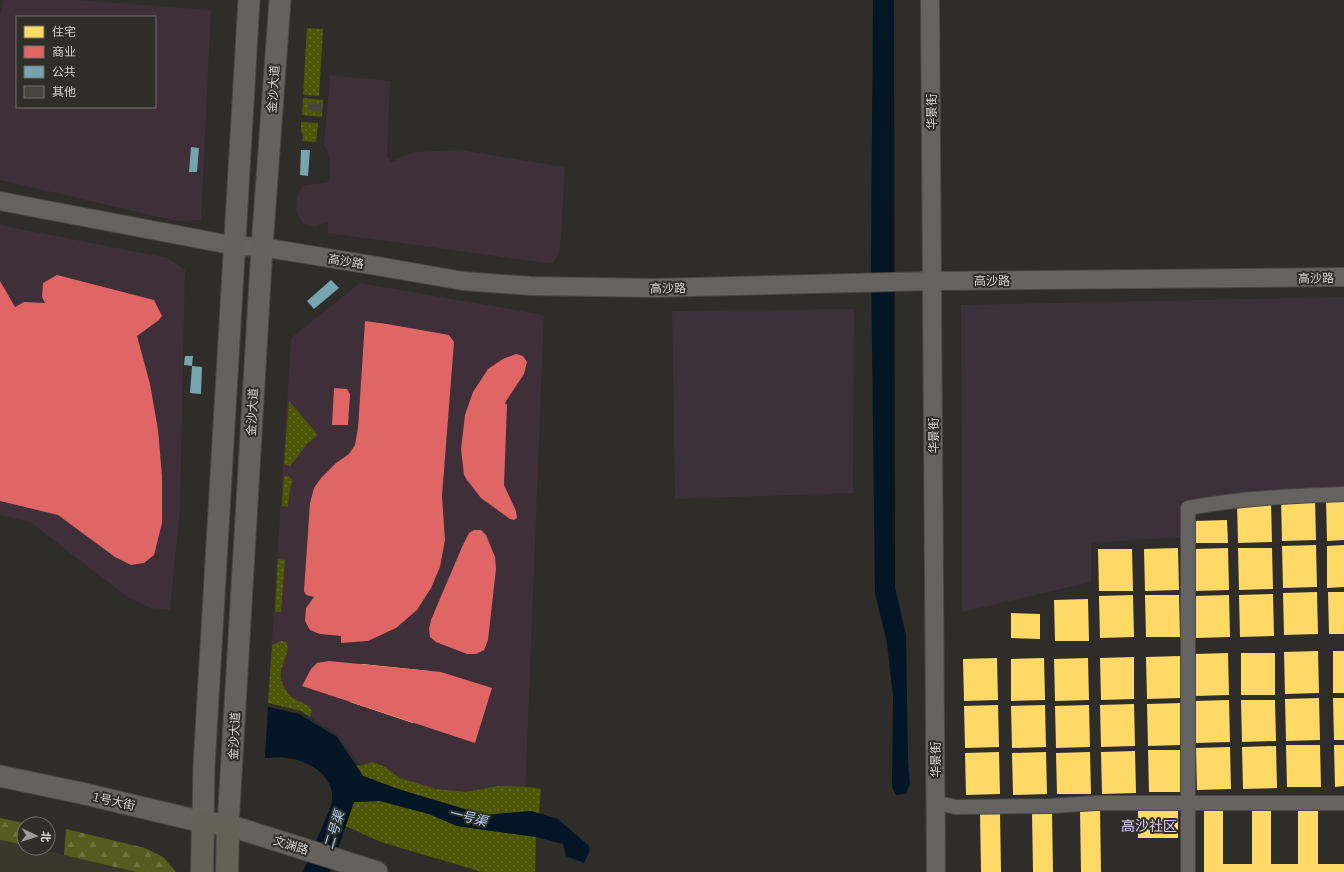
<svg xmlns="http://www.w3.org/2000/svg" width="1344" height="872" font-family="'IBM Plex Serif','Noto Sans SC',serif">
	<defs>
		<pattern id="grass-dots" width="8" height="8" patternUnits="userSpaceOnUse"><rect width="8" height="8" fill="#4e5706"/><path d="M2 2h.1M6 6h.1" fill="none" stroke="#676e29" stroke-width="1.8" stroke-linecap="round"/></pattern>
		<pattern id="forest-firs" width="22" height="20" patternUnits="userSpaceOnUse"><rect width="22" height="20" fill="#545d1e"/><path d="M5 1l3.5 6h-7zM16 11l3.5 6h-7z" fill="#6c743e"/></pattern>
	</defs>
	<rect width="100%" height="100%" fill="#2e2d29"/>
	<g fill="#3e2f38" fill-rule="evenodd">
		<path d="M3,0H77L211,10L201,220L176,221L0,180V16ZM17,17H155V107H17Z"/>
		<path d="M330,75L390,81L387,157L391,162L413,152L461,150L565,167L561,237L559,254L553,263H546L328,233V222L315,227L302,223L296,209L297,197L303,186L329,182L330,157L324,145Z"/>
		<path d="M0,225L168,258L185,270L180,509L170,610L151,608L129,598L30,522L0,515Z"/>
		<path d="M360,283L544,315L525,799L491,807L374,775L357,761L337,735L301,711L268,703L291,338Z"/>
	</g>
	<path fill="#39362c" d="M0,840L24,845V848H35L136,872H0Z"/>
	<g fill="#3c303a">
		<path d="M1344,297V489L1273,492L1179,501L1183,537L1091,543V582L962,612L961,305Z"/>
		<path d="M854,309L853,493L675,499L672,311Z"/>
	</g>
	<g fill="url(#grass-dots)">
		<path d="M307,28L323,29L319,96L303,95Z"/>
		<path d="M303,98L323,100L322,117L302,115Z"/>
		<path d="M301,122L318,123L316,142L302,141L303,134L301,131Z"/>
		<path d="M289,401L318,435L307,444L290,466L284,464Z"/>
		<path d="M284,476H289L293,481L290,488L288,507L282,506Z"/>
		<path d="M278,559L285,560L281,612H275Z"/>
		<path d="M281,641L286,642C292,651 279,666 281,678C282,685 288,695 294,699C302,704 306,701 312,711L310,717L301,711L268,703L272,645Z"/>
		<path d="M373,762L385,767L400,778L436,789L466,792L498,786L529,787L541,789L539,814L530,811L485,815L462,809L401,790L363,776L357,766Z"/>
		<path d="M380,801L429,814L457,826L536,837L535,872H482L381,842L345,826L354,802Z"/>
	</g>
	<g fill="url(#forest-firs)">
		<path d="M0,818L28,824H24V845L0,840Z"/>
		<path d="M66,829L145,848L163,857L176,872H136L64,855Z"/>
	</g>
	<g fill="#041526">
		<path d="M873,0H894L895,587L906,635L908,759L910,784L906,794L896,795L892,787L893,696L887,643L875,593L871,262Z"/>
		<path d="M268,707L299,714L337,737L363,776L401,790L485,815L531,811L558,819L589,846L590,850L584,863L566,856L563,844L536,837L457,826L429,814L380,801L354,802L330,872H303L329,811C331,805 333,799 332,792C328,772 306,760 287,758C280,757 272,758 265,758Z"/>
	</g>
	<g fill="#ffd966">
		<path d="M1315,498L1316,540L1282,541L1281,499Z"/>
		<path d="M1326,499H1344V540L1327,541Z"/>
		<path d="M1237,501H1271L1272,542L1238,543Z"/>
		<path d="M1227,520L1228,543H1195L1194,521Z"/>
		<path d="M1316,545L1317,587L1283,588L1282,546Z"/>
		<path d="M1344,545V587L1327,588V546Z"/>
		<path d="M1178,548L1179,590L1145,591L1144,549Z"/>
		<path d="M1228,548L1229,590L1195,591L1194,549Z"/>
		<path d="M1238,548H1272L1273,589L1239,590Z"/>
		<path d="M1098,549H1132L1133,591H1099Z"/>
		<path d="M1317,592L1318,634L1284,635L1283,593Z"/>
		<path d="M1328,592H1344V634H1329Z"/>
		<path d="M1273,594L1274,636L1240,637L1239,595Z"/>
		<path d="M1133,595L1134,637L1100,638L1099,596Z"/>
		<path d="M1145,595H1179L1180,637H1146Z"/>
		<path d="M1229,595L1230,637L1196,638L1195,596Z"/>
		<path d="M1088,599L1089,641H1055L1054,600Z"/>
		<path d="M1011,613L1040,614V639L1011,638Z"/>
		<path d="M1318,651L1319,693L1285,694L1284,652Z"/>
		<rect x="1333" y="651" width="11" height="42"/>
		<path d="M1228,653L1229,695L1195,696L1194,654Z"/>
		<rect x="1241" y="653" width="34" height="42"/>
		<path d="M1180,656L1181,698L1147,699L1146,657Z"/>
		<path d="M1134,657V699L1101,700L1100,658Z"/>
		<path d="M997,658L998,700L964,701L963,659Z"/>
		<path d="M1044,658L1045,700L1011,701V659Z"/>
		<path d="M1088,658L1089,700L1055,701L1054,659Z"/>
		<path d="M362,664L430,671L413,723L350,702Z"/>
		<path d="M1319,698L1320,740L1286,741L1285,699Z"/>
		<path d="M1333,698H1344V740H1334Z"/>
		<path d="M1229,700L1230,742L1196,743L1195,701Z"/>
		<path d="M1241,700H1275L1276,741L1242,742Z"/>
		<path d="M1181,703V745L1148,746L1147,704Z"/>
		<path d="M1134,704L1135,746L1101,747L1100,705Z"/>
		<path d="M998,705L999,747L965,748L964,706Z"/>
		<path d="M1045,705L1046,747L1012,748L1011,706Z"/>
		<path d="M1089,705L1090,747L1056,748L1055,706Z"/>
		<path d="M1286,745H1320L1321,787H1287Z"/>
		<path d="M1334,745H1344V786L1335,787Z"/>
		<path d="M1276,746L1277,788L1243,789L1242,747Z"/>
		<path d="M1230,747L1231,789L1197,790L1196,748Z"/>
		<path d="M1148,750H1182L1183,792H1149Z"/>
		<path d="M1135,751L1136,793L1102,794L1101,752Z"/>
		<path d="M999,752L1000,794L966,795L965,753Z"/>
		<path d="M1046,752L1047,794L1013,795L1012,753Z"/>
		<path d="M1090,752L1091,794H1057L1056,753Z"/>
		<path d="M1298,807H1318V864H1344V872H1204V809H1223V864H1252V808H1271V864H1298Z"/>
		<path d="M1080,809H1100L1101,872H1081Z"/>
		<rect x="1138" y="809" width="40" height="29"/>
		<path d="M980,811H1000L1001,872H981Z"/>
		<path d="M1032,811H1052L1053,872H1033Z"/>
	</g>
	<g fill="#e06666">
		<path d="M57,275L154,300L162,316L159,320L137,336L150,384L158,430L162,476V523L154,555L144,563L131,565L115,557L58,515L0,501V281L15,307L24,302L45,303L42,297L43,283Z"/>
		<path d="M365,321L387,324L449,335L454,342L442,496L445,540L440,567L431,588L417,610L396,628L368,641L341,643V636L320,634L310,630L305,621L306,608L314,597L306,595L304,591L310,503L314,488L321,478L336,463L349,454L355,445L358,428Z"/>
		<path d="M516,354L523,356L527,362L524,374L506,401L505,404H507L504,485L516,511L517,518L514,520L510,519L481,498L467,480L464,475L461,449L465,415L473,392L488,369L503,359Z"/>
		<path d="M334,388L347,389L350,394L348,425H332Z"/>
		<path d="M474,530H481L486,535L495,557L496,569L488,640L484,650L476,654H467L436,642L430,637L429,629L431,620L462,547L469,533Z"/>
		<path d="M329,661L441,672L492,688L475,743L302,686L311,669L317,663Z"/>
	</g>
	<g fill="#76a5af">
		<path d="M191,147L199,148L197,172H189Z"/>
		<path d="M301,150H310L308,176L300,175Z"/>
		<path d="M331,280L339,288L314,309L307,301Z"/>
		<path d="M185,356H193L192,366L184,365Z"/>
		<path d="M192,366L202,367L201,394L190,393Z"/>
	</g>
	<path fill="#4b443c" d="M309,102L323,103L322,112L308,110Z"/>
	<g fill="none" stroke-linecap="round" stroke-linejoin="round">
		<g stroke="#484845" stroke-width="16">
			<g id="minor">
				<path d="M935,802L955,807L1051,806L1096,803H1344"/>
				<path d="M1188,872V508C1241,498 1290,496 1344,494"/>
			</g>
		</g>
		<g stroke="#484845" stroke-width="20">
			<g id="tertiary">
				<path d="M930,0L936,872"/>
				<path d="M0,201L236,246L262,247L377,266L463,281L531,286L654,288L932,281L1344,277"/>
			</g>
		</g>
		<g stroke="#484845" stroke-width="23">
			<g id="secondary">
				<path d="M0,776L81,793L203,822L228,825L377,872"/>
				<path d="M203,822L204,766L249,0"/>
				<path d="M228,825L262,247L280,0"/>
			</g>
		</g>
		<g stroke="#484845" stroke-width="24">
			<g id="primary">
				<path d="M202,872L203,822"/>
				<path d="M227,872L228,825"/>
			</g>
		</g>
		<use href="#minor" stroke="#646361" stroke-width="14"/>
		<use href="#tertiary" stroke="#646361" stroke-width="18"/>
		<use href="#secondary" stroke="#64625b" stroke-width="21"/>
		<use href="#primary" stroke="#646257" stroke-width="22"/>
	</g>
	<g text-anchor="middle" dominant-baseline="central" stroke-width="4" stroke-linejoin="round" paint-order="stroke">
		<g font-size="12" fill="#d7d6d3" stroke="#2f2e28">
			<text transform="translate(273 89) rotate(-86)">金沙大道</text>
			<text transform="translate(931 112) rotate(-90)">华景街</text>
			<text transform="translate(346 261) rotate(9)">高沙路</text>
			<text transform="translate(1316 278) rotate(-1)">高沙路</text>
			<text x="992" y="280">高沙路</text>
			<text transform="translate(668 288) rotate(-1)">高沙路</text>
			<text transform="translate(252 412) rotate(-87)">金沙大道</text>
			<text transform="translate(933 436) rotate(-90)">华景街</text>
			<text transform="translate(234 736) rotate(-87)">金沙大道</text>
			<text transform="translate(935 760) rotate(-90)">华景街</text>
			<text transform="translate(114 801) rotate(13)">1号大街</text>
			<text transform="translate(291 845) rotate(17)">文渊路</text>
		</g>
		<g font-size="13" font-style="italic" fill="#b0d2f4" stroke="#2f2e28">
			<text transform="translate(468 817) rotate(14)">一号渠</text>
			<text transform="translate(334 830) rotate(-73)">二号渠</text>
		</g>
		<g font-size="14" fill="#e2cdf5" stroke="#2f2e28">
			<text x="1149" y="826">高沙社区</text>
		</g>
	</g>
	<rect x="16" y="16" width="140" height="92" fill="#2f2e28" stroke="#72716c"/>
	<rect x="24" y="26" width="20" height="12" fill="#ffd966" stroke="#72716c"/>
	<text x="52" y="36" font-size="12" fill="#d7d6d3">住宅</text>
	<rect x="24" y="46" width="20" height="12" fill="#e06666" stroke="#72716c"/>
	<text x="52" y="56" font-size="12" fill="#d7d6d3">商业</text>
	<rect x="24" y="66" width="20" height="12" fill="#76a5af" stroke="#72716c"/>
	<text x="52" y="76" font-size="12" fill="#d7d6d3">公共</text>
	<rect x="24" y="86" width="20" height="12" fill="#4b443c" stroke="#72716c"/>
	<text x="52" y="96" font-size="12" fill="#d7d6d3">其他</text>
	<g transform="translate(36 836) rotate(94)"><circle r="19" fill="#2f2e28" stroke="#72716c"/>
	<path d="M0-3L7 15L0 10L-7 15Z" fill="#9c9b98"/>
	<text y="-6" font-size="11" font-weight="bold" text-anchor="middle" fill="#d7d6d3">北</text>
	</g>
</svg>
